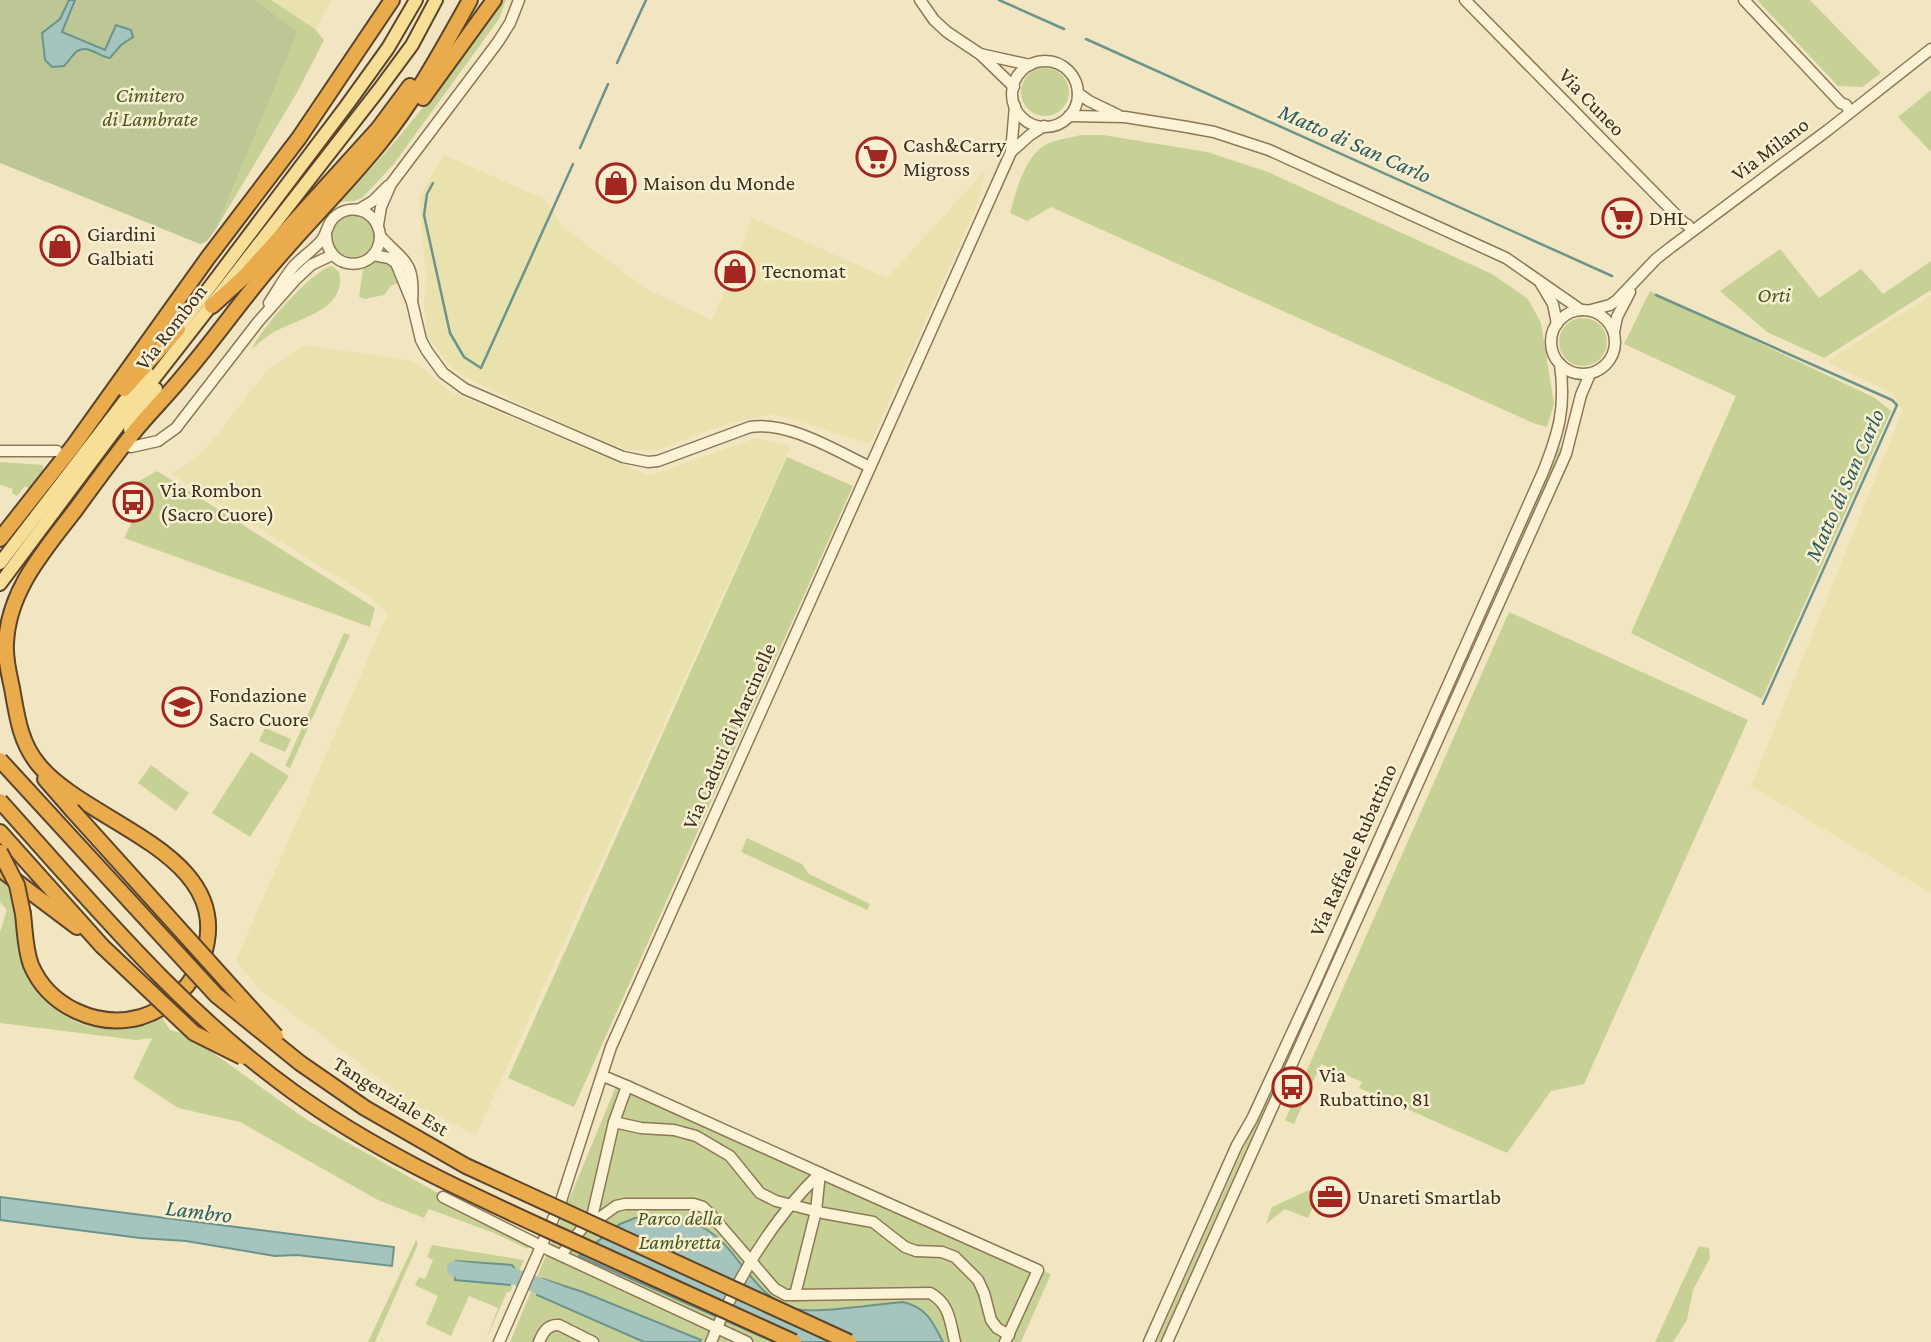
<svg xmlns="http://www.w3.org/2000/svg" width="1931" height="1342" font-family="'Crimson Pro',serif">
	<rect width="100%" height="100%" fill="#f2e6c2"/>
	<g fill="#e9e2af">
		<path d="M271,0H332L315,29Z"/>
		<path d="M444,155L545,199L563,227L645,288L712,320L734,270L752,218L887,278L985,171L976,208L870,444L774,414L726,424L657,450H627L557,421L465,377L449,366L427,335L424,304L426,276L419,197Z"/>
		<path d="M1931,295V893L1751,786L1903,410L1892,393L1831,364L1829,360Z"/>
		<path d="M306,345L413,361L451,392L649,476L756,438L791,446L476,1135L415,1105L257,987L236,960L388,613L364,593L171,474L205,450L269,368Z"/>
	</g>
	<g fill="#c7d195">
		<path d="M255,0H271L315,29L324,40L299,89L216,229L298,32Z"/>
		<path d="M500,0H506L499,19L393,165L362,198L354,201L338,202C401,142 452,71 500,0Z"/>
		<path d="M1757,0H1810L1881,73L1862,87L1838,86Z"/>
		<circle cx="1045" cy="92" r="24"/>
		<path d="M1931,90V152L1898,117Z"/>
		<path d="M1081,135H1103L1207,152L1268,172L1492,274L1528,299L1541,323L1554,404L1547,427L1533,423L1051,207L1027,221L1010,213C1016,191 1025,155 1047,144C1057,139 1070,138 1081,135Z"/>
		<circle cx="353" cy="236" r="21"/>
		<path d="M1780,249L1819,298L1861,269L1883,294L1931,261V290L1824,358L1767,332L1720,291Z"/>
		<path d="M376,260H382L393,264L399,282L391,286L384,295L365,299L359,297L363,269Z"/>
		<path d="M332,266L339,272C348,310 298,318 274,332C266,337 259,343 252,349C260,330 312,270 332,266Z"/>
		<path d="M1650,291L1875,398L1891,411L1762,699L1631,633L1736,396L1624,344Z"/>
		<circle cx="1583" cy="342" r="24"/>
		<path d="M1559,447L1563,449L1161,1342H1156Z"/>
		<path d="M787,457L853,486L574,1107L508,1078Z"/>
		<path d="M0,462L43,465V473L30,489L25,486L17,496L12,493L13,489L0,485Z"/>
		<path d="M157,471L375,608L370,627L124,538L138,510L130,486Z"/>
		<path d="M1509,612L1748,720L1584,1084L1551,1091L1507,1153L1359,1088L1362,1082L1321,1064L1294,1124L1285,1120Z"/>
		<path d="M344,633L350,635L290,768L285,766Z"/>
		<path d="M265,728L291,739L285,752L259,741Z"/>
		<path d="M251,752L289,776L250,837L212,813Z"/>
		<path d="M151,765L189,793L176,811L138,783Z"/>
		<path d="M747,838L802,864L809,874L870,904L867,910L741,852Z"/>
		<path d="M0,876L7,881L12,891C20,922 26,955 34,985C36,992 45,1000 51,1005C88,1038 119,1029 161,1016L170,1030L188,1035L307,1120L436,1192L533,1236L528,1249L494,1233L429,1209L424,1218L378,1200L240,1122L178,1108L133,1078L152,1038L136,1040L0,1023V932L7,910L0,902Z"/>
		<path d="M619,1079L1051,1274L1021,1342H510Z"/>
		<path d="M1323,1184L1308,1218L1285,1209L1266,1224L1272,1207L1309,1190L1314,1194L1313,1188Z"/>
		<path d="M416,1240L418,1244L375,1342H368Z"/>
		<path d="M432,1245L524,1260L519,1271L512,1265L455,1280L513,1286L510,1292H507L485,1342L498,1308L469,1296L451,1336L426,1324L438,1296L415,1285L419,1277L425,1279L433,1260L427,1257Z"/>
		<path d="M1699,1246L1709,1248L1710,1258L1693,1290L1687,1320L1673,1342H1655Z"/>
	</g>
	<path fill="#bdc695" d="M0,0H255L298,32L216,229L207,241L200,244L0,163Z"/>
	<g fill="#a5c4bd" stroke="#6b948c" stroke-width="2">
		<path d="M69,0H75L62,32L105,50L116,25L131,30L133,37L121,45L110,58C99,57 87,43 76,52C72,56 68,62 64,66L52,67L45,60L42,33L60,19Z"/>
		<path d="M0,1197L394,1247L392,1266L297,1255L275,1256L186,1241L140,1238L0,1220Z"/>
		<path d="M658,1217C675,1218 689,1219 704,1228C740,1248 753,1299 796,1309C818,1314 878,1304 903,1302C926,1307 933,1322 943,1342H774L579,1256L620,1224L635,1218Z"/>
		<path d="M456,1261L512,1265L515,1269L510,1285L455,1280Z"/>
		<path d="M543,1279L583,1292L701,1340L700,1342H644L537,1295Z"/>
	</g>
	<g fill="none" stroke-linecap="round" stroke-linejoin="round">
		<g stroke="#6b948c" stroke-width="2.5">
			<path d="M999,0L1064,29"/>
			<path d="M1086,39L1612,276"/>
			<path d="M617,63L646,0"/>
			<path d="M580,148L608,84"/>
			<path d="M433,183L427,194L424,215L450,333L464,357L481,368L573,164"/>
			<path d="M1656,295L1892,400L1897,405L1763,704"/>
		</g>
		<path stroke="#a5c4bd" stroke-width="16" d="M455,1269L513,1276L558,1293"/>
		<g stroke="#8e7757" stroke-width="13">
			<g id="minor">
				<path d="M920,0L934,20L947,32L980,54L1014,87"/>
				<path d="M1465,0L1684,223L1688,225L1691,231"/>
				<path d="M1744,0L1841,103L1846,105L1850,112"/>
				<path d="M980,54L1030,65"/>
				<circle cx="1045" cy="94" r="33"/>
				<path d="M1078,93L1089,101L1118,115"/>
				<path d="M1069,116L1125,117L1187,127L1214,132L1269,150L1506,258L1581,310"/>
				<path d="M1011,152L1030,135L1044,126"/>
				<path d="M358,210L373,201L388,186"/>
				<path d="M378,225L381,207L391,184L498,42L510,23L519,0"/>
				<path d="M380,236C405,263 415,261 412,302"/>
				<path d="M373,255L389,258L396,263L412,302L421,340L427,351L443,373L465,389L623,457L648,462L658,461L750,427C789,421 836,451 870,467"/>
				<path d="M1541,284L1553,304L1557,324"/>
				<path d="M269,303C277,291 284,278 293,267C301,258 312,251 321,241C328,233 327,221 337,215C346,208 359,208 368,214C375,219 380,228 380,237C378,273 327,273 326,235"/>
				<circle cx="1583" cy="342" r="32"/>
				<path d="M1591,310L1610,305L1617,300L1656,259L1670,248L1828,130L1931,49"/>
				<path d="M1614,332L1617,317L1630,292"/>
				<path d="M131,447L158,441L176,428L258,322L296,279L311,265L332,255"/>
				<path d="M0,451H57"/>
				<path d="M608,1078L627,1086L614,1122L592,1217L598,1219L616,1206L625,1204H694L703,1207L712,1216L775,1289L786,1295H795L930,1293C950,1304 950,1322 955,1342"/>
				<path d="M627,1086L820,1173L816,1211L795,1295"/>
				<path d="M614,1122L641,1128L674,1130L696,1136L730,1156L760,1193L776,1201L823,1213L873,1222L905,1247L916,1251L942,1252L955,1257L978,1280L984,1293L991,1320L997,1328L1009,1335"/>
				<path d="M443,1197L549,1250L747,1342"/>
				<path d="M561,1255L591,1217"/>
				<path d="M499,1342L561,1201L611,1047L1011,152L1015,106"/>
				<path d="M539,1342C543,1332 548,1324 559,1325L593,1342"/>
				<path d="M711,1342C736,1280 772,1220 820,1173L1038,1270L1005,1342"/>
				<path d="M1149,1342L1237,1145L1252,1119L1315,983L1543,472C1559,432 1566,407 1560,364"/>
				<path d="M1167,1342L1566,454L1581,395L1590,374"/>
			</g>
		</g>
		<g stroke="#5b442c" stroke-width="16">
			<g id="major">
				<path d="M172,337L347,105L388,48L416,0"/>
				<path d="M130,429L156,389"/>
				<path d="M0,563L147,372"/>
				<path d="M0,584L142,394L378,91L412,45L436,0"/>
			</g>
		</g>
		<g stroke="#5b442c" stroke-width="18">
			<g id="highway">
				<path d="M423,98L494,0"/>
				<path d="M212,306L243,278L378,129L410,86"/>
				<path d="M124,389L178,329"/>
				<path d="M0,539L74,445L207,259L299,138L392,0"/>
				<path d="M45,779L72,810"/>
				<path d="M0,832L102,946"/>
				<path d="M0,869L77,927"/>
				<path d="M23,914C25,931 25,949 31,965C49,1007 98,1029 141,1017C170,1008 193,985 203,957C238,853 87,825 38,764C20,742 17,716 12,688C9,674 5,659 6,644C8,590 45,550 76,509C95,483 114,457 134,432C150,412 168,395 183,376C214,340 240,302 271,266C306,224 345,186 379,144C415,100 442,50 470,0"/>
			</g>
		</g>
		<use href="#minor" stroke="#fcf3d7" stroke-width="10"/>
		<use href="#major" stroke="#f8df97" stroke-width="12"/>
		<use href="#highway" stroke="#e9ab4c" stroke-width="14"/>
		<g stroke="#5b442c" stroke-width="18" stroke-linecap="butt">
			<g id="highway-bridge">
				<path d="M0,760L216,995L300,1063L365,1108L466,1166L849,1342"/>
				<path d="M0,801C92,903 180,1010 292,1091C372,1149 459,1189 548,1230C630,1267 712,1305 794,1342"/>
				<path d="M72,810L276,1036"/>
				<path d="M0,852L17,885L23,914"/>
				<path d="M102,946L194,1033L242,1057"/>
			</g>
		</g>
		<use href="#highway-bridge" stroke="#e9ab4c" stroke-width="14"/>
	</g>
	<defs>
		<g id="supermarket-ring" transform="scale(2.0125)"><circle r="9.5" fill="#f9f0d3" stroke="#a32721" stroke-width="1.5"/><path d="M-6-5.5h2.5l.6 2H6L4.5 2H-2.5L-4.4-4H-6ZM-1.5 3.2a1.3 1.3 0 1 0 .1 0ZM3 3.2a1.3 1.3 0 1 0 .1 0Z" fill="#a32721"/></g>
		<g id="shop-ring" transform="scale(2.0125)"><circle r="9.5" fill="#f9f0d3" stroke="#a32721" stroke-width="1.5"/><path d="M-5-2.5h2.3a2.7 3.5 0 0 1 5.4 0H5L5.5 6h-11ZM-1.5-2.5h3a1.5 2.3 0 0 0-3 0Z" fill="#a32721"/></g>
		<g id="bus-ring" transform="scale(2.0125)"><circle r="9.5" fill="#f9f0d3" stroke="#a32721" stroke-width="1.5"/><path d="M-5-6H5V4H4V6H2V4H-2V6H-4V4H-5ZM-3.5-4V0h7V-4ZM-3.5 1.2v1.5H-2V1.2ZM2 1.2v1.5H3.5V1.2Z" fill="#a32721"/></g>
		<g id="school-ring" transform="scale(2.0125)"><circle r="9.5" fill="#f9f0d3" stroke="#a32721" stroke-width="1.5"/><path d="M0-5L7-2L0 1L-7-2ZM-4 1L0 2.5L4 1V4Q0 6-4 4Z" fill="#a32721"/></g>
		<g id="office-ring" transform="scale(2.0125)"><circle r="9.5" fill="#f9f0d3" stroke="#a32721" stroke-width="1.5"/><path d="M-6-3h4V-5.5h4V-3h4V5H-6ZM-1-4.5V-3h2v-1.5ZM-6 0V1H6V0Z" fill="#a32721"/></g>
	</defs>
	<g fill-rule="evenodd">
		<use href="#supermarket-ring" x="876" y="157"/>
		<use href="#shop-ring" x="616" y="183"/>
		<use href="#supermarket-ring" x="1622" y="218"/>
		<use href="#shop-ring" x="60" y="246"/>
		<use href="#shop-ring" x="735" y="271"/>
		<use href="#bus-ring" x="133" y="502"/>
		<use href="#school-ring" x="182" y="707"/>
		<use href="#bus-ring" x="1292" y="1087"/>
		<use href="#office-ring" x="1330" y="1197"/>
	</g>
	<g text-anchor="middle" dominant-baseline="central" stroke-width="5" stroke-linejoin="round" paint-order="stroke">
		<g font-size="21" font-style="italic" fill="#4a5b21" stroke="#f9f0d3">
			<text x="150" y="95">Cimitero<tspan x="150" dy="24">di Lambrate</tspan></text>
			<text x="1774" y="295">Orti</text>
			<text x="680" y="1218">Parco della<tspan x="680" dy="24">Lambretta</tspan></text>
		</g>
		<g font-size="21" fill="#3d2e1d" stroke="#f9f0d3">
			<text transform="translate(1592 102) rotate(46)">Via Cuneo</text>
			<text transform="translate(1770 149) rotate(-37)">Via Milano</text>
			<text transform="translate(171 327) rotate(-52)">Via Rombon</text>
			<text transform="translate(729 736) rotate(-66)">Via Caduti di Marcinelle</text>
			<text transform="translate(1353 850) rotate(-66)">Via Raffaele Rubattino</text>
			<text transform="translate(391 1096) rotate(32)">Tangenziale Est</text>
		</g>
		<g font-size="21" fill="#3d2e1d" stroke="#f9f0d3" text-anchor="start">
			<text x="903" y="145">Cash&amp;Carry<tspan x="903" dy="24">Migross</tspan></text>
			<text x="643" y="183">Maison du Monde</text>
			<text x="1649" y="218">DHL</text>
			<text x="87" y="234">Giardini<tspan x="87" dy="24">Galbiati</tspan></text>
			<text x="762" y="271">Tecnomat</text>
			<text x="160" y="490">Via Rombon<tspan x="160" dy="24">(Sacro Cuore)</tspan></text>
			<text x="209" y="695">Fondazione<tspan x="209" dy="24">Sacro Cuore</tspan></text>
			<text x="1319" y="1075">Via<tspan x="1319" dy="24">Rubattino, 81</tspan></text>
			<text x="1357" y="1197">Unareti Smartlab</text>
		</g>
		<g font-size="23" font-style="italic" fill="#2b5e5d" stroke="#f9f0d3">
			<text transform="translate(1355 143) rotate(24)">Matto di San Carlo</text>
			<text transform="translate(1844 485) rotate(-66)">Matto di San Carlo</text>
			<text transform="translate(199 1211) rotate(7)">Lambro</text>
		</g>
	</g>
</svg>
